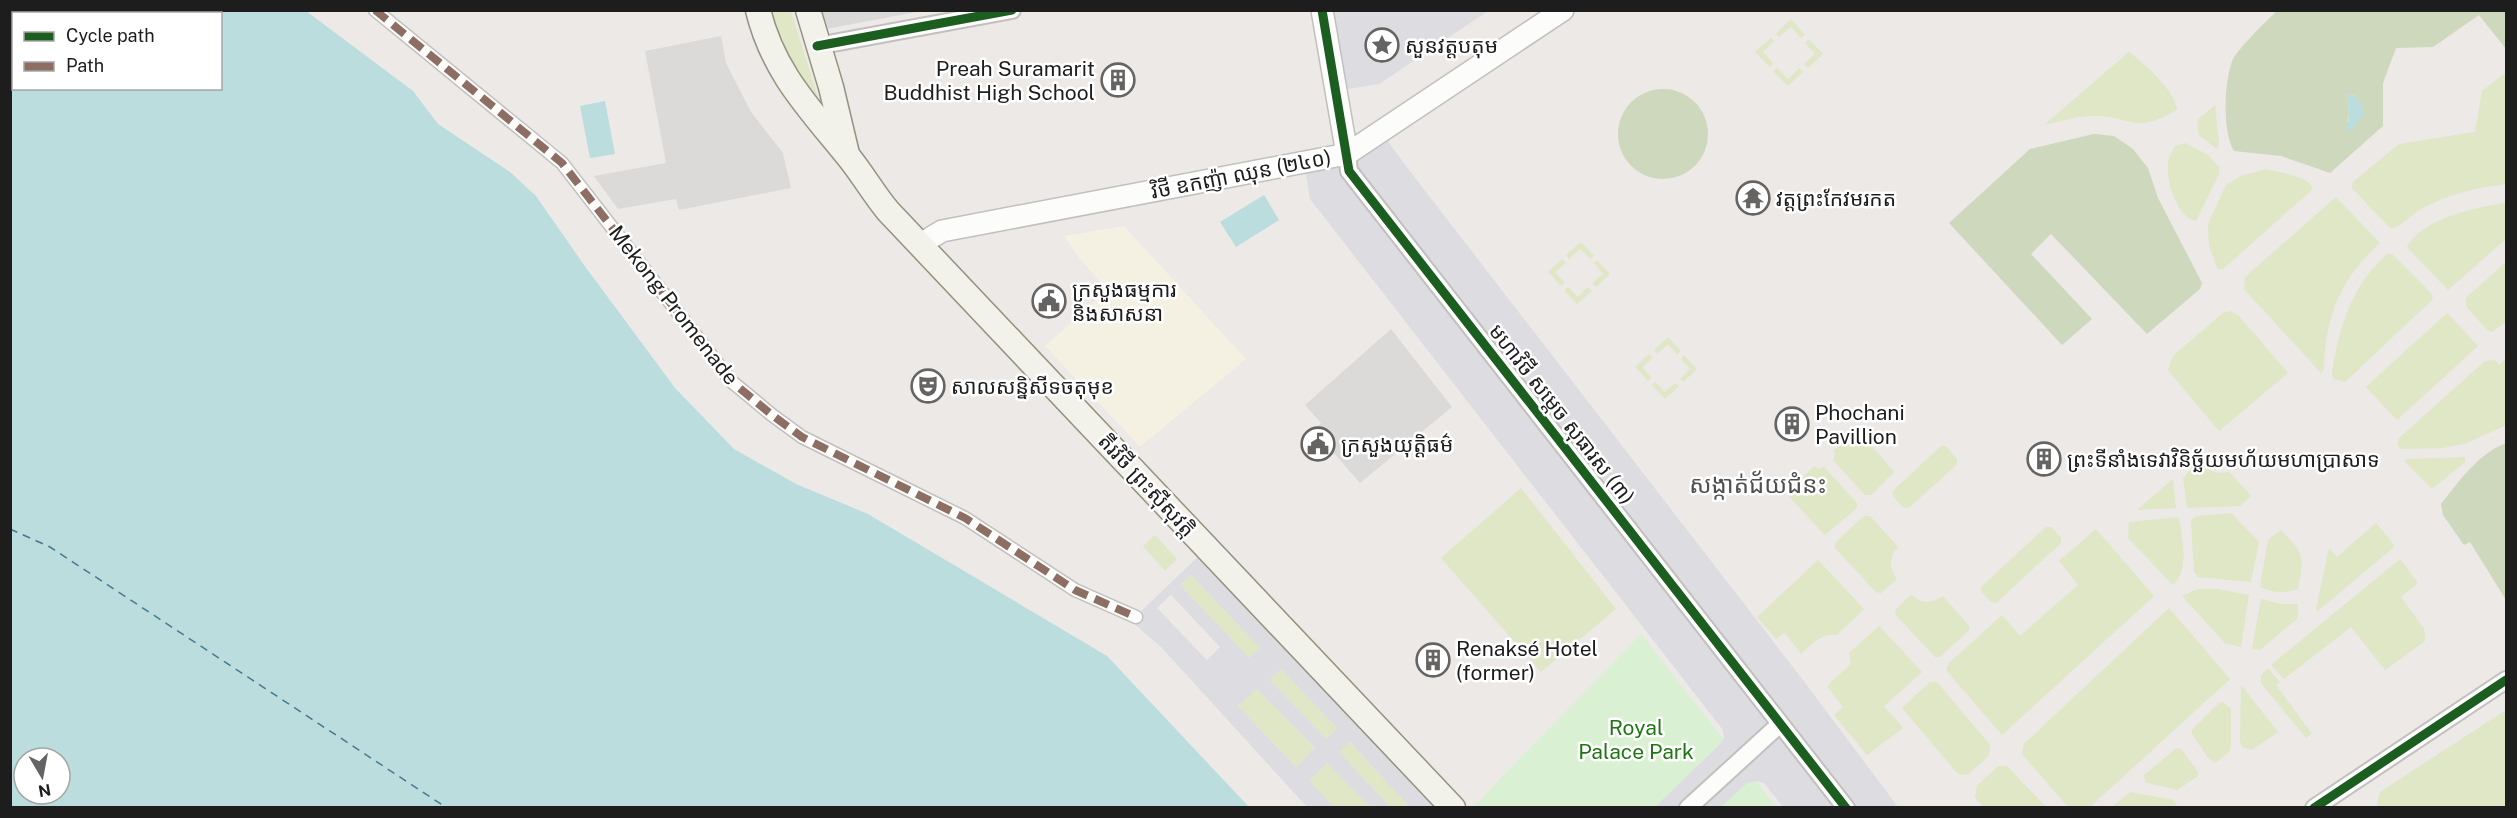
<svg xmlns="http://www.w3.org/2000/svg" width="2517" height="818" font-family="'Public Sans','Noto Sans Khmer',sans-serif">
	<rect width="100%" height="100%" fill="#ece9e6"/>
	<path fill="#dbd9d8" d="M822,10L922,11L826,29Z"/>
	<path fill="#f5f1e2" d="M1124,226L1246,359L1140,447L1045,346L1107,290L1080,259L1064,236Z"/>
	<g fill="#dfe7c6">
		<path d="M770,11H791L820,104L816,102L785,53Z"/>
		<path d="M1791,19L1805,35L1801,38L1791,27L1779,37L1776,34Z"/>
		<path d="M1771,38L1774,41L1763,52L1773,63L1770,67L1755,52Z"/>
		<path d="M1809,39L1823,54L1808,68L1804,64L1815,54L1805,43Z"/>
		<path d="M2129,52C2143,62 2177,93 2177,110C2132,136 2132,115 2091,116C2076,116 2059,122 2044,125Z"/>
		<path d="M1777,68L1788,79L1799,68L1803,72L1788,86L1773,71Z"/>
		<path d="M2504,74L2506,76V184C2471,189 2454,192 2421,209C2412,214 2400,229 2390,228L2352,188L2353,182L2399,144L2475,132L2482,91Z"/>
		<path d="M2215,105L2219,144L2217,149L2199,135L2197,120Z"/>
		<path d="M2185,143L2208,155L2219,167V174L2196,221C2177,218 2166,181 2168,164C2168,158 2172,152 2175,146Z"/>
		<path d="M2266,169C2280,173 2307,175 2313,189L2223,269L2218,270L2209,246L2208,224L2226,185L2241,176Z"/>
		<path d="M2336,197L2380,243C2340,279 2325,317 2324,370L2321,373L2244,289L2245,277Z"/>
		<path d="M2506,203V239L2448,290L2407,247C2422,218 2477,207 2506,203Z"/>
		<path d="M1581,242L1594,256L1590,259L1580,249L1569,259L1566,255Z"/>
		<path d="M2388,254H2392L2431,293L2433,299L2345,382L2333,379L2332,372C2339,328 2352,283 2388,254Z"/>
		<path d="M1562,259L1566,263L1555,272L1565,283L1561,286L1548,272Z"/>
		<path d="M1597,260L1610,274L1596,287L1592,284L1603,274L1594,263Z"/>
		<path d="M2506,262V322L2492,332L2487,330L2466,306V298Z"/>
		<path d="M1568,287L1578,297L1588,287L1592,291L1577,304L1564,290Z"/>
		<path d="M2230,311L2238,315L2288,373L2219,431L2168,370L2173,356L2223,313Z"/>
		<path d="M2447,313L2478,346L2397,420L2366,387Z"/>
		<path d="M1668,337L1681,351L1677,355L1668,344L1657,354L1654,350Z"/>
		<path d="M1649,354L1653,358L1642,367L1652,378L1648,381L1635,367Z"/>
		<path d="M1684,355L1697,369L1683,382L1680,379L1690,369L1681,359Z"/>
		<path d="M2506,358V425L2467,443L2443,448L2401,449L2397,445L2399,438L2485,361L2495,360L2499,365Z"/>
		<path d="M1655,382L1665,392L1675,383L1679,386L1665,399L1652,385Z"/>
		<path d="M1856,431L1860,432L1894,472L1871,495H1865L1833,460L1835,455L1834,450Z"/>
		<path d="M1941,446H1946L1957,459V464L1909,508H1904L1893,496V491Z"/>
		<path d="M2465,457V462L2432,489L2405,462L2406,459Z"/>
		<path d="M1814,466L1818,469L1824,467L1857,503V508L1825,535L1787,494Z"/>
		<path d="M2205,467L2216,473L2229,472L2251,496L2240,506L2187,508L2183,478L2192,468Z"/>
		<path d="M2173,479L2176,508L2137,510Z"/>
		<path d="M1521,488L1616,609L1541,672L1441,558Z"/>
		<path d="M2231,513L2259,542L2251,582L2198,577L2194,571L2191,520L2197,516Z"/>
		<path d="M1864,516H1870L1898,547C1889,556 1889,569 1897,579L1881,593L1876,592L1834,547L1837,541Z"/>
		<path d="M2179,517C2182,539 2190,568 2173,585L2128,538L2129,522Z"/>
		<path d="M2376,523L2395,546L2318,611L2316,609L2329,548L2337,557Z"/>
		<path d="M2046,527H2051L2061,538V543L1996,603L1991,602L1981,592V587Z"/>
		<path d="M2096,529L2154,596L2002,735L1946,670L1949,663L2002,615L2020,636L2078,585L2059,561Z"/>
		<path d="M2281,530C2305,555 2304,555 2298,589C2283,594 2274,593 2260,587L2268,540Z"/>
		<path d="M1155,535L1177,559L1165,571L1143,546Z"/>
		<path d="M2400,559L2418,583L2401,597L2424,629L2425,641L2385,670L2351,627L2284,679L2271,665Z"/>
		<path d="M1818,560L1864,609L1837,635C1821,633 1812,644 1801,654L1785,633L1776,639L1757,617Z"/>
		<path d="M1191,575L1260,648L1248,659L1180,585Z"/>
		<path d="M2198,589H2217L2249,595L2241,647L2225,643L2182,596Z"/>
		<path d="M1911,595C1922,604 1932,604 1943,596L1969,626V630L1940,657H1935L1895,614L1896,609Z"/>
		<path d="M2261,599L2281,604H2298V618L2260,650L2252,649Z"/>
		<path d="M2169,608L2230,679L2090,807H2068L2022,754L2024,744Z"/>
		<path d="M1879,626L1922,672L1884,706L1903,728L1867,755L1834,715L1843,707L1827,686L1851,664L1849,653Z"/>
		<path d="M2268,668L2280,682L2276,685L2312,734L2306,738L2261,683V676Z"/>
		<path d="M1281,669L1337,728L1326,739L1270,680Z"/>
		<path d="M1930,682H1937L1990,745L1989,755L1968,775L1958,774L1902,708Z"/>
		<path d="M2241,685L2278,732L2252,750L2242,747L2240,741Z"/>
		<path d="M1257,688L1315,749L1296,767L1238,706Z"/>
		<path d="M2223,702L2231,709V747L2229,752L2215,763L2208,758L2192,734V730L2219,703Z"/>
		<path d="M2506,710V807H2379L2377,804L2380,792Z"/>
		<path d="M1350,742L1407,804L1404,807H1390L1338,752Z"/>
		<path d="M2177,748L2181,749L2198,772V776L2177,790L2145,782L2144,775Z"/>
		<path d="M1327,763L1370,807H1334L1308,781Z"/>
		<path d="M1998,766H2007L2046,807H1983L1975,797L1977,786Z"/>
		<path d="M2130,792L2173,800L2178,807H2112Z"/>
	</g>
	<g fill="#cdd8bd" fill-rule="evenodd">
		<path d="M2505,10L2506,49L2479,15L2433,47L2396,48L2383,83V126L2330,173L2281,156L2234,151C2222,131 2224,80 2233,59C2238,49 2268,19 2277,11ZM2347,94L2355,96L2362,105L2347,122L2349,114Z"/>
		<circle cx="1663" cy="134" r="45"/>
		<path d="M2094,134L2114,136L2133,149L2148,168L2158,198L2202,283L2200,289L2147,334L2051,234L2031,254L2092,319L2062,345L1949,223L2030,149Z"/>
		<path d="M2506,443V600L2470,542L2464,545L2443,515L2441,504C2460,480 2478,454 2506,443Z"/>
	</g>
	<path fill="#d9f0d3" d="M1641,634L1776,807L1477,808L1475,805Z"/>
	<g fill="#dcdad9">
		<path d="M721,36L726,63L751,112L783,153L791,188L679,210L676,199L618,209L594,176L666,163L645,51Z"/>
		<path d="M1391,329L1452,407L1360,483L1314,430L1321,423L1305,405Z"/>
	</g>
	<g fill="#dddde1" fill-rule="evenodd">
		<path d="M1322,11H1488L1379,84L1336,91Z"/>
		<path d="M1386,127L1389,143L1409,170L1803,680L1898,807H1783L1764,783L1757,781L1747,783L1721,807H1655L1720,744L1724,738L1723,730L1310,199L1304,162Z"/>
		<path d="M1207,548L1453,807H1404L1407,804L1350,742L1339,752L1390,807H1370L1327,763L1309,781L1334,807H1307L1161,647L1131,621ZM1191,575L1260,648L1249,658L1180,585ZM1171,595L1220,647L1207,660L1157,608ZM1281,669L1337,728L1326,739L1270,680ZM1257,689L1315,748L1296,767L1238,706Z"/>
	</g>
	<g fill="#bdd" fill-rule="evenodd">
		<path d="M10,11H306L413,91L438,124L510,172L536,196L584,265L675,388L734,449L796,484L868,514L1107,656L1249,807H11ZM14,14H220V88H14ZM24,758H60V794H24Z"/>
		<path d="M2347,94L2355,96L2362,105L2363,115L2351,131L2347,129L2349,114Z"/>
		<path d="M605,101L615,154L590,158L580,106Z"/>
		<path d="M1264,195L1279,220L1236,247L1220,222Z"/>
	</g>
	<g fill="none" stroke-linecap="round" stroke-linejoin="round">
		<path stroke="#467a91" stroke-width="1.5" stroke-dasharray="8 6" stroke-linecap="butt" d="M10,529L50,547L447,808"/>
		<g stroke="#c1c0be" stroke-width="15">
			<path id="pedestrian" d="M375,10L562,163L731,381L772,415L802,437L965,518L1075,590L1136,617"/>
		</g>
		<g stroke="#c1c0be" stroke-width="20">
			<g id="minor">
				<path d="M817,46L1012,10"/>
				<path d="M1347,154L1349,171L1846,808"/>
				<path d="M1688,808L1780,724"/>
				<path d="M2314,808L2506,680"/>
			</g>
		</g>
		<g stroke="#c1c0be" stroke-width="24">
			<g id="tertiary">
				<path d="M1322,10L1347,154"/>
				<path d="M919,245L942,231L1347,154L1563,10"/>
			</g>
		</g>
		<g stroke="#95927f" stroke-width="27">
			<g id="secondary">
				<path d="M758,10C773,72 809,108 847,155C862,173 873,193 888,211L1453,808"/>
				<path d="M808,10L831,87L847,154"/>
			</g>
		</g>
		<use href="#pedestrian" stroke="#fcfcfb" stroke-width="12"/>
		<use href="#minor" stroke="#fcfcfb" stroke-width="16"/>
		<use href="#tertiary" stroke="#fcfcfb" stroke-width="21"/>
		<use href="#secondary" stroke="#f2f1ea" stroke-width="24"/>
		<path stroke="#8d6e63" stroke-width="8" stroke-dasharray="15 8" stroke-linecap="butt" d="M375,10L562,163L731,381L772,415L802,437L965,518L1075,590L1136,617"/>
		<g stroke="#fff" stroke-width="13">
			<g id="cycleway">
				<path d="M1322,10L1349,171L1846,808"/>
				<path d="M817,46L1012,10"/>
				<path d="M2314,808L2506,680"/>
			</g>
		</g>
		<use href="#cycleway" stroke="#1b5e20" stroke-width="9"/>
	</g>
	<defs>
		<g id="sight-ring" transform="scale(1.725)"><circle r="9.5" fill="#fff" stroke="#656463" stroke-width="1.5"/><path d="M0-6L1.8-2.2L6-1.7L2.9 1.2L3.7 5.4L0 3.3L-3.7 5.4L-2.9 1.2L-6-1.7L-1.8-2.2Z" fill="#656463"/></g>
		<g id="building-ring" transform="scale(1.725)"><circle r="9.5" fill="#fff" stroke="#656463" stroke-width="1.5"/><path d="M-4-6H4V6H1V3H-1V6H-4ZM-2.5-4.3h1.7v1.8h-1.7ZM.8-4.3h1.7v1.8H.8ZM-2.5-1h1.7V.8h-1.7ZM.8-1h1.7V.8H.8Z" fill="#656463"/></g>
		<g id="temple-ring" transform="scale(1.725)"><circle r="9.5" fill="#fff" stroke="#656463" stroke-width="1.5"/><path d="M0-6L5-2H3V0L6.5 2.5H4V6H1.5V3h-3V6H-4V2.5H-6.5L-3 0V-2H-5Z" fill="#656463"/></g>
		<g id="civic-ring" transform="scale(1.725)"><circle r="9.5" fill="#fff" stroke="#656463" stroke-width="1.5"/><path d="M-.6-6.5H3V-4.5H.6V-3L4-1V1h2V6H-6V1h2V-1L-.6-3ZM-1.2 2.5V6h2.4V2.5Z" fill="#656463"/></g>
		<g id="theatre-ring" transform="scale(1.725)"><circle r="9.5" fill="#fff" stroke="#656463" stroke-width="1.5"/><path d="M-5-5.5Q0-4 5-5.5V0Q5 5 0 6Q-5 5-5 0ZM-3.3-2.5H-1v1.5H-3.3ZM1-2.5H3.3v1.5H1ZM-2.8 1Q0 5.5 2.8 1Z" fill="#656463"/></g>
	</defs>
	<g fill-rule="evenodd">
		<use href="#sight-ring" x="1382" y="45"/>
		<use href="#building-ring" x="1118" y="80"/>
		<use href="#temple-ring" x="1753" y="198"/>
		<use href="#civic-ring" x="1049" y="301"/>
		<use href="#theatre-ring" x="928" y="386"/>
		<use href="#building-ring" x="1792" y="424"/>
		<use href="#civic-ring" x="1318" y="444"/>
		<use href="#building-ring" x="2044" y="459"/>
		<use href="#building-ring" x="1433" y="660"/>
	</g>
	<g text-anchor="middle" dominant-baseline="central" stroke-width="5" stroke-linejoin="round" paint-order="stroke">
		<g font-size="21" fill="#1d1d1d" stroke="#fff" text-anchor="start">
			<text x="1405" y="45">សួនវត្តបតុម</text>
			<text x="1095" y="68" text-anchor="end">Preah Suramarit<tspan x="1095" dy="24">Buddhist High School</tspan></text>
			<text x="1776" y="198">វត្តព្រះកែវមរកត</text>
			<text x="1072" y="289">ក្រសួងធម្មការ<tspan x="1072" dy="24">និងសាសនា</tspan></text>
			<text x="951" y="386">សាលសន្និសីទចតុមុខ</text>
			<text x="1815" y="412">Phochani<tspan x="1815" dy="24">Pavillion</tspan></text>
			<text x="1341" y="444">ក្រសួងយុត្ដិធម៌</text>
			<text x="2067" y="459">ព្រះទីនាំងទេវាវិនិច្ឆ័យមហ័យមហាប្រាសាទ</text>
			<text x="1456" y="648">Renaksé Hotel<tspan x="1456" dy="24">(former)</tspan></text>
		</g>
		<g font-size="21" fill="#1d1d1d" stroke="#fff">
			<text transform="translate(1241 174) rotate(-11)">វិថី ឧកញ៉ា ឈុន (២៤០)</text>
			<text transform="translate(674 305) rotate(52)">Mekong Promenade</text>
			<text transform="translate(1562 414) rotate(52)">មហាវិថី សម្តេច សុធារស (៣)</text>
			<text transform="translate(1147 485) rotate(47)">តីរវិថី ព្រះស៊ីសុវត្តិ</text>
		</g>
		<g font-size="21" fill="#1d7611" stroke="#fff">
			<text x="1636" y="727">Royal<tspan x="1636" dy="24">Palace Park</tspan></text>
		</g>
		<g font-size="24" fill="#505050" stroke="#fff">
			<text x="1758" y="484">សង្កាត់ជ័យជំនះ</text>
		</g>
	</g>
	<rect width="2517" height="818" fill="none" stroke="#1d1d1d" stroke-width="24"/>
	<rect x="12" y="12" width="210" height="78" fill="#ffffff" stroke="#a5a5a5" stroke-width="1.5"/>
	<rect x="24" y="32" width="30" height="9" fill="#1b5e20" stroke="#a5a5a5" stroke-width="1.5"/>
	<text x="66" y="42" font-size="18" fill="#1d1d1d">Cycle path</text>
	<rect x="24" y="62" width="30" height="9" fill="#8d6e63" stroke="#a5a5a5" stroke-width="1.5"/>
	<text x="66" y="72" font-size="18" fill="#1d1d1d">Path</text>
	<g transform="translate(42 776) rotate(170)"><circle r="28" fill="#ffffff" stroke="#a5a5a5" stroke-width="1.5"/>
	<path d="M0-4.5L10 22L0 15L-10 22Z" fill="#656463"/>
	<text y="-9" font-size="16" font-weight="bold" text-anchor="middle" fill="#1d1d1d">N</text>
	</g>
</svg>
